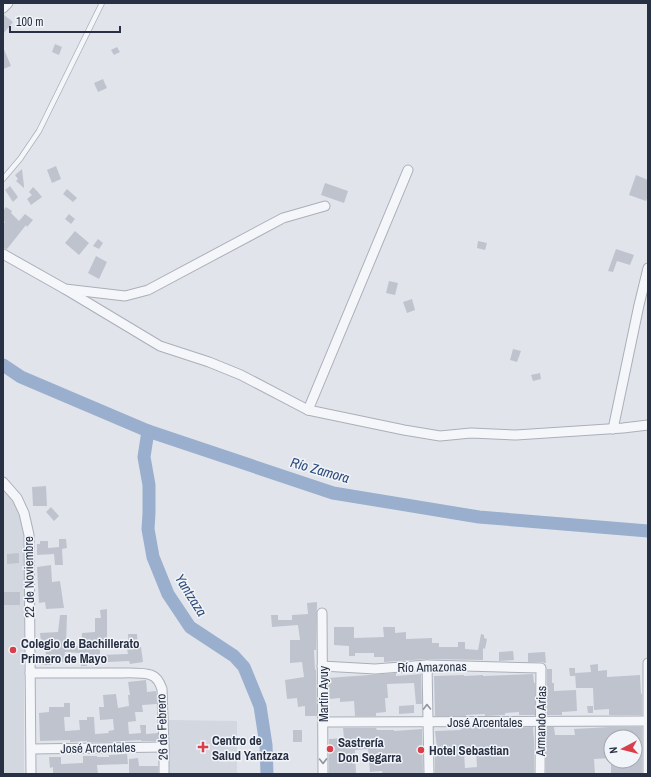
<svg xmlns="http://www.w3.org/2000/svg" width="651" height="777" font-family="'Archivo Narrow',sans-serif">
	<rect width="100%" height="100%" fill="#e1e5eb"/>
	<g fill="#d3d7e0">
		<path d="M3,487L11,496L24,526V774H3Z"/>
		<path d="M169,720L237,721V774H169Z"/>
	</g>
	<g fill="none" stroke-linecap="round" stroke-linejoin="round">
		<g stroke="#9aafce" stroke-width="13">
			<path d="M3,365L21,377L148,431L333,493L479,517L648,531"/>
			<path d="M148,431L144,457L149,485V513L148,529L153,557L168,594L190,627L234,656L244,667L260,706L266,745L267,774"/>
		</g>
	</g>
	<g fill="#bec3ce" fill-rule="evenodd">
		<path d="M3,14L13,22L3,34Z"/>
		<path d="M55,44L62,47L59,55L52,52Z"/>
		<path d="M3,47L11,66L3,69Z"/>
		<path d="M117,47L120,52L114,55L111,50Z"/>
		<path d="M103,79L107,88L98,92L94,83Z"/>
		<path d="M56,166L61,179L52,183L47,170Z"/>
		<path d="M22,169L24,186V188L16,181L18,179L15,175Z"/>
		<path d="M636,175L648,180V196L646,201L629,195Z"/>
		<path d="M325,183L348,191L344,203L321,195Z"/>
		<path d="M10,186L18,197L13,202L5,190Z"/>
		<path d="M33,187L37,191L42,197L31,205L27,199L32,195L29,192Z"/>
		<path d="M67,189L77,198L73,202L63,194Z"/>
		<path d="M6,207L12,211L11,213L19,221L25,214L33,220L27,227L26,225L7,249L3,248V225L5,222L3,220V211Z"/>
		<path d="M69,214L75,219L71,224L65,219Z"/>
		<path d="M75,231L89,243L79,255L65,243Z"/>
		<path d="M98,239L103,243L99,249L93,246Z"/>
		<path d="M478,241L487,243L485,250L477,248Z"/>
		<path d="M616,249L634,255L630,265L617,261L613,272L608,271Z"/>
		<path d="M96,256L107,262L99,279L88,273Z"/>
		<path d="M389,281L398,283L395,295L386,293Z"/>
		<path d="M412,299L415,310L407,313L403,302Z"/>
		<path d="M513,349L521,351L517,362L510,360Z"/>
		<path d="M540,373L541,379L533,381L531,375Z"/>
		<path d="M46,486L47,506H33L32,487Z"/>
		<path d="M51,507L59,516L54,521L46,512Z"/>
		<path d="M59,539H66L67,548L62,549L63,565H55L54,554L37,555V544H40V541H48V548L59,547Z"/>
		<path d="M19,553V563L7,564V554Z"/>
		<path d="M51,565L52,582L60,581L64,608L46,609L45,602L39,603L37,567Z"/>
		<rect x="3" y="592" width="17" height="13"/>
		<path d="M317,602L316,650H314L315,670L316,669L317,716H305V706L298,707L297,698L287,699L285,680L304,677L302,662L290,663V640H300L298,625L272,627L271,615H278V620H292V615L308,614L307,603Z"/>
		<path d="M107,609V640H100V655L128,654L127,649L129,648L128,634H137L138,647H141L143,662L130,664L129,661L87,663V666H81L79,653L65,652L64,662L52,661V665H41V656L46,655L44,642H41L40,633L58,632L60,615H67L66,645L81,646L82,633L95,632V618H101L100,610Z"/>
		<path d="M334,627H354V638L384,637L383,627H395V633L406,632V639L432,638V643H439V647H458V642H465V649L478,650L481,634L484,635V638L487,639L485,649L483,648V660L427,659L384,662V657H374V653H355V656H349V646L334,645Z"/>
		<path d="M513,651L514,660L499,661V652Z"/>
		<path d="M545,652L546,663L541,662H528V653Z"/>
		<path d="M598,664V671L607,670V677L640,675L641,694H642V715H609V709L594,710L593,688H576L575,673L591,672L590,665Z"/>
		<path d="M569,668H575V676H570Z"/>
		<path d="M547,669H552V683H554V691L576,690L577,711L562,712V715H547Z"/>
		<path d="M396,673V676L421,674L422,704H416L414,683L387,684L388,698H385L386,712L376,713V716H355L354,701L340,702V698L330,699L329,697L328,678Z"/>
		<path d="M533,674L534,683H535V715H519V712L505,713V715L485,716V714L466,715V716H435L434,676L464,675V676L483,675V676Z"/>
		<path d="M146,680L147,692L156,691L157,704L142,705L143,712H135L136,721L128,722L129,734L141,733L140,725H146V734L158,733V741H141V740L106,742H87V741L70,742V740L40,741L39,713L49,712V707H64V703H70V717H64L65,731L80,730L79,720H87V717H94L95,734L109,733L108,731L114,730L113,719L100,720L99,707H104L103,695L116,694L118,708L129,706L128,695H130L128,682Z"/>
		<path d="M414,705V713L399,714V706Z"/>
		<path d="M587,706H593V713H588Z"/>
		<path d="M495,727V728L533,727L534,740V774H435V749H437L435,731L461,730L460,728ZM476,750L477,767L465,768L464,751Z"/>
		<path d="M546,727H554L555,735H575L574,729L609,727H642V774H611V761H635V737H611V758L594,759L595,774H546Z"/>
		<path d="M343,728H376L377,730H394V731L422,729L423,774H383L382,771L370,772L368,749L355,750L356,774H330V773H329V739L344,738Z"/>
		<rect x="293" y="730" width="9" height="12"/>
		<path d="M127,754L128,764L97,765L98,774H53V767L50,768L49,757H61V764L83,763V756H97V757H109V755Z"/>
		<path d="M138,758L139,766H158V774H129V759Z"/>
	</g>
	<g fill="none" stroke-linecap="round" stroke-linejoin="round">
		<g stroke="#aaafb9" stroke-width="6">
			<path id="service" d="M3,179L20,159L39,131L102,3"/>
		</g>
		<g stroke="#aaafb9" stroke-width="11">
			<g id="minor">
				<path d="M3,8L8,3"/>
				<path d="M3,254L65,289L125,296L148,290L283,218L325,206"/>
				<path d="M65,289L160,346L209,362L241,375L308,410L408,170"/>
				<path d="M308,410L404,430L440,436L471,433L516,435L623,428L648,425"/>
				<path d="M613,429L639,305L648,268"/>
				<path d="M3,482L17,498L24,513L29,535L31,774"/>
				<path d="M322,613L323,774"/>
				<path d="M427,665L429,774"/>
				<path d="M322,666L375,669L427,665L541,668L540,774"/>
				<path d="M30,673C59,673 88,673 117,673C126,673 144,672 151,675C157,677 160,683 162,689L164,747V774"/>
				<path d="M323,722L648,721"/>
				<path d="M32,749L164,747"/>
				<path d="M648,774V663"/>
			</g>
		</g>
		<use href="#service" stroke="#f5f6f9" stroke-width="4.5"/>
		<use href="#minor" stroke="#f5f6f9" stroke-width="9"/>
	</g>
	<defs><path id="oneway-chevron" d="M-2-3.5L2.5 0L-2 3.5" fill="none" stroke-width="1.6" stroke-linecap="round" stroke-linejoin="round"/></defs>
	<g stroke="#8e939e">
		<use href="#oneway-chevron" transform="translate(427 707) rotate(-91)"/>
		<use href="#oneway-chevron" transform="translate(323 761) rotate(89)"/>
	</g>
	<g fill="#d93e4a" stroke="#f1f4f8" stroke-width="1.5">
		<circle cx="13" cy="650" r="4"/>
		<path d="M201 741h4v4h4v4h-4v4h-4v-4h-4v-4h4z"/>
		<circle cx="330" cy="749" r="4"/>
		<circle cx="421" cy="750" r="4"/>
	</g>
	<g text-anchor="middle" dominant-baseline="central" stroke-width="3" stroke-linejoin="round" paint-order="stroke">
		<g font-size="13" fill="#283044" stroke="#f1f4f8">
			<text transform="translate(29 577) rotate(-91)">22 de Noviembre</text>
			<text transform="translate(432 667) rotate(-1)">Río Amazonas</text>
			<text transform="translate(323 694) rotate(-90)">Martín Ayuy</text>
			<text transform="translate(541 721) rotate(-89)">Armando Arias</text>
			<text x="485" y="722">José Arcentales</text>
			<text transform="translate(162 727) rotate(-92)">26 de Febrero</text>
			<text transform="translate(98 748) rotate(-1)">José Arcentales</text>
		</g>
		<g font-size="13" font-weight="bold" fill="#283044" stroke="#f1f4f8" text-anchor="start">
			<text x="21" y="643">Colegio de Bachillerato<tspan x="21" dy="15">Primero de Mayo</tspan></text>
			<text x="212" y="740">Centro de<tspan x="212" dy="15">Salud Yantzaza</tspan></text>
			<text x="338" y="742">Sastrería<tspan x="338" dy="15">Don Segarra</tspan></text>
			<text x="429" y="750">Hotel Sebastian</text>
		</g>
		<g font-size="14" font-style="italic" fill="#2f4c7c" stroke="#f1f4f8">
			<text transform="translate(320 470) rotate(16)">Río Zamora</text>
			<text transform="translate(191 595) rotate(58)">Yantzaza</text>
		</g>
	</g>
	<rect width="651" height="777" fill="none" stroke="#283044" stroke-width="8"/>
	<g transform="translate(623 749) rotate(263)"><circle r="19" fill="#f1f4f8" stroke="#a1a6b0"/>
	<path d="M0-3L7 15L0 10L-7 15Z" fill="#d93e4a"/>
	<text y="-6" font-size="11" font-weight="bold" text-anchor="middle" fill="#283044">N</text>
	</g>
	<path d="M10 26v6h110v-6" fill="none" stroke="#283044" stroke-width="2"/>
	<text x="16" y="26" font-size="12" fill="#283044" stroke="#f1f4f8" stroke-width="3" paint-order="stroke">100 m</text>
</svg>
